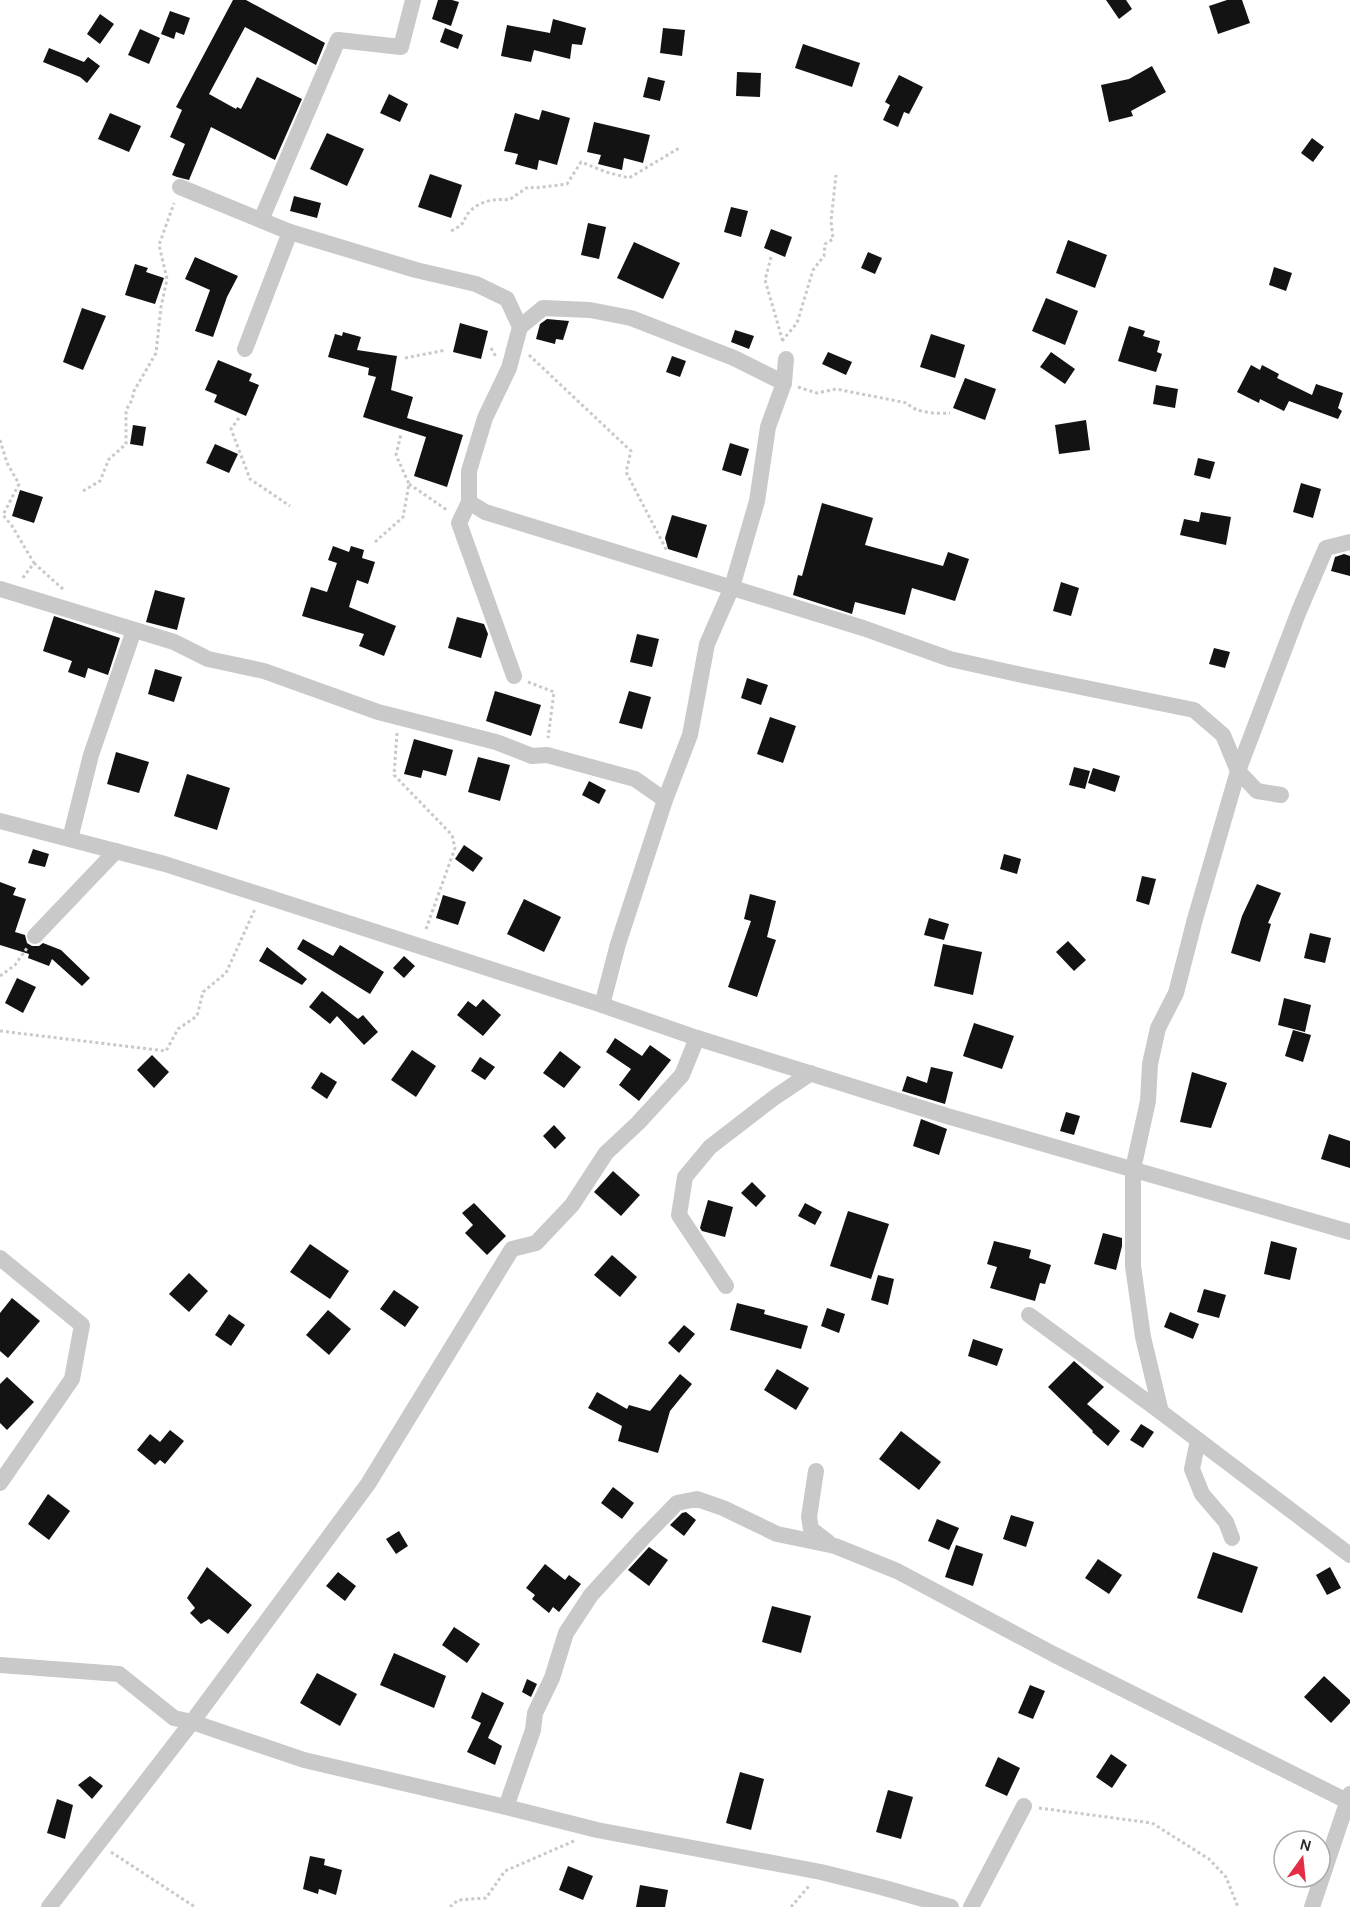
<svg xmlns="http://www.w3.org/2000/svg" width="1350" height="1907" font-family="Karla,sans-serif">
	<rect width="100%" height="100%" fill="#fff"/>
	<g fill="#131313">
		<path d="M233,0H246L325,43L316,65L245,27L209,94L236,109L237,107L241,109L257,77L302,99L275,160L211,127L189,180L177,177L172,175L185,144L170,137L182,110L176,107Z"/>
		<path d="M438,0H452L459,2L451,26L432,19Z"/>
		<path d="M1106,0H1126L1132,9L1119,19Z"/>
		<path d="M1227,0H1242L1250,23L1218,34L1209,6Z"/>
		<path d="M170,11L190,18L184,35L176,32L174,39L161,34Z"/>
		<path d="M100,14L114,24L100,44L87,34Z"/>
		<path d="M553,19L586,28L582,45L572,44L570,59L534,50L531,62L501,56L507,25L550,33Z"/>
		<path d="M445,28L463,35L458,49L440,42Z"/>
		<path d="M663,28L685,30L682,56L660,53Z"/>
		<path d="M140,29L160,38L149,64L128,55Z"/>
		<path d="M803,44L860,63L852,87L795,68Z"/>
		<path d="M49,48L84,62L88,57L100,66L87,83L80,77L43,62Z"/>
		<path d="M1152,66L1166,92L1131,111L1133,116L1109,122L1101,85L1129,79Z"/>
		<path d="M737,72L761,73L760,97L736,96Z"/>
		<path d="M899,75L923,87L909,114L904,112L898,127L883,120L890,105L885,102Z"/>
		<path d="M648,77L665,81L660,101L643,97Z"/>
		<path d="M389,94L408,104L400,122L380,113Z"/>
		<path d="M542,110L570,118L557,165L539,160L537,170L515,164L518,154L504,151L515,113L539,120Z"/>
		<path d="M110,113L141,126L129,152L98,139Z"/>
		<path d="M594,122L650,135L643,163L624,158L622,170L598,164L601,155L587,152Z"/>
		<path d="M327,133L364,149L347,186L310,169Z"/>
		<path d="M1312,138L1324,147L1313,162L1301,153Z"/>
		<path d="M430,174L462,185L451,218L418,207Z"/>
		<path d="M294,196L321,203L317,218L290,211Z"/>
		<path d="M731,207L748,211L741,237L724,232Z"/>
		<path d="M588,223L606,227L599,259L581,255Z"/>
		<path d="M771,229L792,237L785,257L764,248Z"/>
		<path d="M1068,240L1107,255L1095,288L1056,273Z"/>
		<path d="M634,242L680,263L663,299L617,278Z"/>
		<path d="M868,252L882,258L875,274L861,268Z"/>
		<path d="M195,257L238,276L227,297L213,337L195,331L210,290L185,279Z"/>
		<path d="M135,264L148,268L146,272L164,278L155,304L125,295Z"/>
		<path d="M1274,267L1292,273L1286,291L1269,285Z"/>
		<path d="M1046,298L1078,311L1065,345L1032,331Z"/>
		<path d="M82,308L106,316L83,370L63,362Z"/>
		<path d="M547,319L569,321L563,340L556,339L555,344L536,339L540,324Z"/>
		<path d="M460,323L488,331L481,359L453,352Z"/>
		<path d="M1129,326L1145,331L1143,336L1160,341L1157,352L1162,354L1156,372L1118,361Z"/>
		<path d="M735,330L754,336L749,349L731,342Z"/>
		<path d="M343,332L361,337L357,350L397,356L391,390L413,397L407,418L463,435L447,487L414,476L426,437L363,417L376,377L368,375L369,368L328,357L335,334L342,336Z"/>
		<path d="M931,334L965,345L955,378L920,367Z"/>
		<path d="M828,352L852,362L846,375L822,364Z"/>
		<path d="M1051,352L1075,369L1065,384L1040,367Z"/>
		<path d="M672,356L686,361L680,377L666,372Z"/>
		<path d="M218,360L252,374L249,381L259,385L246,416L214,402L217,395L205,390Z"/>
		<path d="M1251,365L1260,370L1262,365L1279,374L1277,378L1312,395L1316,384L1343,393L1338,408L1342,411L1338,419L1289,401L1284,411L1260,399L1259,403L1237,392Z"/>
		<path d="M965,378L996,389L985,420L953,408Z"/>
		<path d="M1156,385L1178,389L1175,408L1153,404Z"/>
		<path d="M1086,420L1090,450L1059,454L1055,425Z"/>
		<path d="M133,425L146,427L143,446L130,444Z"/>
		<path d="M730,443L749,449L741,476L722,470Z"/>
		<path d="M215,444L238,454L229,473L206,463Z"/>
		<path d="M1198,458L1215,462L1210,479L1194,475Z"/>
		<path d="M1301,483L1321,489L1313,518L1293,512Z"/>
		<path d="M20,490L43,497L34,523L12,516Z"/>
		<path d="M822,503L873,518L865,545L943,566L948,552L969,559L955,601L912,588L905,615L855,602L852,614L793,595L798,575L802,576Z"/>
		<path d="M1201,512L1231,517L1226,545L1180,535L1184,519L1199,522Z"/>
		<path d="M672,515L707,525L697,558L668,549L665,538Z"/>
		<path d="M333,546L349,552L351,546L364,550L362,558L375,562L368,584L357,580L349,607L396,626L384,656L359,646L364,634L302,616L311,587L327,592L337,563L328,560Z"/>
		<path d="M1344,554L1350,556V576L1331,571L1335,557Z"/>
		<path d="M1061,582L1079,588L1071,616L1053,611Z"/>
		<path d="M155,590L185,598L177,630L146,622Z"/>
		<path d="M54,616L120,638L108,675L88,668L85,678L68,672L72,661L43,651Z"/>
		<path d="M457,617L484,624L488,634L481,658L448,648Z"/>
		<path d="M637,634L659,639L652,667L630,662Z"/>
		<path d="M1214,648L1230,652L1225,668L1209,664Z"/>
		<path d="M155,669L182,677L174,702L148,694Z"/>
		<path d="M747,678L768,685L761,705L741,698Z"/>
		<path d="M495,691L541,705L531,736L486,721Z"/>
		<path d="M629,691L651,697L642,729L619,723Z"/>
		<path d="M770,717L796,726L783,763L757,754Z"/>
		<path d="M414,739L453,750L446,776L423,770L421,778L404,774Z"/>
		<path d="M116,752L149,762L139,793L107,784Z"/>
		<path d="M478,757L510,765L500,801L468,792Z"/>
		<path d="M1074,767L1090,771L1085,789L1069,785Z"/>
		<path d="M1093,768L1120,776L1115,792L1088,783Z"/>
		<path d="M187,774L230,788L217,830L174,816Z"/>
		<path d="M589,781L606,790L599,804L582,795Z"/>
		<path d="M464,845L483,858L473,872L455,859Z"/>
		<path d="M33,849L49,854L45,867L28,863Z"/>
		<path d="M1004,854L1021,859L1017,874L1000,869Z"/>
		<path d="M1142,876L1156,879L1149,905L1136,901Z"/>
		<path d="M0,882L16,888L13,895L26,899L15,932L25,935L27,943L32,946H39L43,943L61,950L90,978L82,986L52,959L49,966L28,958L29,954L0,945Z"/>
		<path d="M1257,884L1281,893L1268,923L1271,924L1260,962L1231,953L1242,916Z"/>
		<path d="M750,894L776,901L767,937L776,940L757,997L728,987L751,921L744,919Z"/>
		<path d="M443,895L466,902L458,925L436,918Z"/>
		<path d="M524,899L561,917L544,952L507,934Z"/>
		<path d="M929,918L949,924L944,940L924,935Z"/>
		<path d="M1310,933L1331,938L1325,963L1304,958Z"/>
		<path d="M303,939L333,956L340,945L384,972L370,994L297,949Z"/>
		<path d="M1068,941L1086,960L1074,971L1056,952Z"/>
		<path d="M943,944L982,952L973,995L934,986Z"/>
		<path d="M267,947L307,979L302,985L259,961Z"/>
		<path d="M404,956L415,966L404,978L393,968Z"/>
		<path d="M17,978L36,987L23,1013L5,1003Z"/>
		<path d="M322,991L358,1019L363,1015L378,1032L364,1045L337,1016L330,1024L309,1007Z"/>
		<path d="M1284,998L1311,1005L1305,1032L1278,1025Z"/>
		<path d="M483,999L501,1015L483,1036L457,1015L468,1001L476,1007Z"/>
		<path d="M974,1023L1014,1036L1002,1069L963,1056Z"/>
		<path d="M1293,1030L1311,1035L1303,1062L1285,1056Z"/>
		<path d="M615,1038L642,1056L650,1045L671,1060L639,1101L619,1085L631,1069L606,1052Z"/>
		<path d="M412,1050L436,1066L416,1097L391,1080Z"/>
		<path d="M560,1051L581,1067L564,1088L543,1073Z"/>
		<path d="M152,1055L169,1072L154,1088L137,1070Z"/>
		<path d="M480,1057L495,1067L485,1080L471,1071Z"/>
		<path d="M931,1067L953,1072L945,1104L902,1091L907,1076L927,1083Z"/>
		<path d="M321,1072L337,1082L327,1099L311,1088Z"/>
		<path d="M1192,1072L1227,1083L1211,1128L1180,1122Z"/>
		<path d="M1066,1112L1080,1116L1074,1135L1060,1131Z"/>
		<path d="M921,1119L947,1129L939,1155L913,1146Z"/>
		<path d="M554,1125L566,1138L555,1149L543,1136Z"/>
		<path d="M1329,1134L1350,1141V1168L1321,1159Z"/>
		<path d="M613,1171L640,1195L621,1216L594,1192Z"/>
		<path d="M752,1182L766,1196L756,1207L741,1193Z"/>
		<path d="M708,1200L733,1207L725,1237L702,1231L700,1228Z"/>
		<path d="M474,1203L506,1236L487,1255L465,1233L473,1225L462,1213Z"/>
		<path d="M805,1203L822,1212L815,1225L798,1216Z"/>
		<path d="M848,1211L889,1224L871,1279L830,1266Z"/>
		<path d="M1103,1233L1122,1238V1246L1116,1270L1094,1264Z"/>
		<path d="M994,1241L1031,1250L1029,1258L1051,1265L1045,1284L1040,1283L1035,1301L990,1288L997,1267L987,1264Z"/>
		<path d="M1271,1241L1297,1248L1290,1280L1264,1274Z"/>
		<path d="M310,1244L349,1271L330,1299L290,1272Z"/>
		<path d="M612,1255L637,1277L620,1297L594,1275Z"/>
		<path d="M189,1273L208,1291L189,1312L169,1294Z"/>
		<path d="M878,1275L894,1279L888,1305L871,1300Z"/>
		<path d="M1204,1289L1226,1295L1219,1318L1197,1312Z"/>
		<path d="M394,1290L419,1307L405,1327L380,1309Z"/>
		<path d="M12,1298L40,1321L8,1358L0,1351V1313Z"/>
		<path d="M737,1303L765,1310L764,1314L808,1326L801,1349L730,1330Z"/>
		<path d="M827,1308L845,1314L839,1333L821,1326Z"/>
		<path d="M328,1310L351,1329L329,1355L306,1335Z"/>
		<path d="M1170,1312L1199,1324L1193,1339L1164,1327Z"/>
		<path d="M229,1314L245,1325L231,1346L215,1335Z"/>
		<path d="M684,1325L695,1334L679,1353L668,1343Z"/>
		<path d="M973,1339L1003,1349L997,1366L968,1356Z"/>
		<path d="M1074,1361L1104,1387L1087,1404L1120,1431L1108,1446L1092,1432L1093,1431L1048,1387Z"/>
		<path d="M777,1369L809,1388L796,1410L764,1390Z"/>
		<path d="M680,1374L692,1384L670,1411L658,1453L618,1441L622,1426L588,1408L597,1392L627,1409L629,1405L650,1411Z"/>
		<path d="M7,1377L34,1402L7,1430L0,1423V1384Z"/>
		<path d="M1141,1424L1154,1432L1143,1448L1130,1440Z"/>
		<path d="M170,1430L184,1441L165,1464L160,1460L155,1465L137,1450L150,1434L160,1442Z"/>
		<path d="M901,1431L941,1462L919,1490L879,1459Z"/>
		<path d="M613,1487L634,1503L622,1519L601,1503Z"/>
		<path d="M48,1494L70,1511L49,1540L28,1524Z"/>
		<path d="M686,1512L696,1520L684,1536L670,1525L682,1513Z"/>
		<path d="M1011,1515L1034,1522L1026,1547L1003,1539Z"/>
		<path d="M937,1519L959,1528L949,1550L928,1541Z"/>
		<path d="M399,1531L408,1546L396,1554L386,1539Z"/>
		<path d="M956,1545L983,1554L973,1586L945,1577Z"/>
		<path d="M649,1547L668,1560L649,1586L628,1570Z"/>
		<path d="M1213,1552L1258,1567L1242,1613L1197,1598Z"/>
		<path d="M1098,1559L1122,1575L1109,1594L1085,1578Z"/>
		<path d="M545,1564L565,1580L569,1575L581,1584L559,1612L553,1607L549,1613L532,1599L535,1595L526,1588Z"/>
		<path d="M207,1567L252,1605L228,1634L209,1619L201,1624L190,1613L195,1608L187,1598Z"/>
		<path d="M1330,1567L1341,1588L1327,1595L1316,1575Z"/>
		<path d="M338,1572L356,1586L345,1601L326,1586Z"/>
		<path d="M772,1606L811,1616L801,1653L762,1642Z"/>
		<path d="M454,1627L480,1644L467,1663L442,1645Z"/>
		<path d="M394,1653L446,1676L434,1708L380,1685Z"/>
		<path d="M317,1673L357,1694L340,1726L300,1703Z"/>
		<path d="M1324,1676L1350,1700V1703L1331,1723L1304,1697Z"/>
		<path d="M527,1679L537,1684L531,1697L522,1692Z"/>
		<path d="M1030,1685L1045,1691L1033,1719L1018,1713Z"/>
		<path d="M482,1692L504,1703L488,1738L502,1746L495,1765L467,1752L481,1723L471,1718Z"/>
		<path d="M1111,1754L1127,1765L1112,1788L1096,1777Z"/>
		<path d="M998,1757L1020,1768L1007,1796L985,1786Z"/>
		<path d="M740,1772L764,1779L751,1830L726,1823Z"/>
		<path d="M90,1776L103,1786L92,1799L78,1785Z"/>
		<path d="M888,1790L913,1797L901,1839L876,1832Z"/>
		<path d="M57,1799L73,1805L65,1839L47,1833Z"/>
		<path d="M310,1856L325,1859L324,1865L342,1870L336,1895L319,1889L318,1894L303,1889Z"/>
		<path d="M568,1866L593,1876L583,1900L559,1890Z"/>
		<path d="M640,1885L668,1890L665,1907H636Z"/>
	</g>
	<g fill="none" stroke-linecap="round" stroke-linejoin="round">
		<g stroke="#c9c9c9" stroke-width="3" stroke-dasharray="3 3" stroke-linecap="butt">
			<path d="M451,231C469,222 461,220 471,210C481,201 496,198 509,200L528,187L535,188L567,184L581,162L606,172L629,178L681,147"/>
			<path d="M771,257L765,280L783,342"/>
			<path d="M782,341L797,323L813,270L824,256L825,244L833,239L831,221L836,175"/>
			<path d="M491,348L496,357"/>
			<path d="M529,355L631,451L626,472L667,551"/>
			<path d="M405,358L446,350"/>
			<path d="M798,387L817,393L836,389L907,403C915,413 937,414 950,413"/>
			<path d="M239,418L231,429L250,479L290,506"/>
			<path d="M0,440L7,463L19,484L3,515L12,526L34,563L22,579"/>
			<path d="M409,484L447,510"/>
			<path d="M83,491L100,481L109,459L126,444V410L132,400L134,391L156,353L161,307L167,279L159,245L174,203"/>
			<path d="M375,542L403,517L409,484L396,455L401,434"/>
			<path d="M34,563L64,590"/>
			<path d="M528,682L554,692L548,738"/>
			<path d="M397,733L394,775L452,835L455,848L425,932"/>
			<path d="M0,976L15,965L27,948"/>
			<path d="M0,1031L166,1051L178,1029L197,1016L203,992L226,973L255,909"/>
			<path d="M1039,1808L1152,1823L1209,1859L1226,1877L1238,1907"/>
			<path d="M111,1852L195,1907"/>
			<path d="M450,1907L458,1900L486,1898L505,1871L574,1841"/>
			<path d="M791,1907L809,1886"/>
		</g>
		<g stroke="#c9c9c9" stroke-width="16">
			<path d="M180,187L290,232L416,270L476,284L507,299L520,327L509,368L485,418L469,471V502L485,512L863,628L950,659L1022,675L1194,710L1223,735L1238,771L1257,791L1281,795"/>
			<path d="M261,220L338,40L401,47L413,0"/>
			<path d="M520,327L543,308L590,310L631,318L734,358L784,383"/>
			<path d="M245,349L290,232"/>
			<path d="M469,502L459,523L514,676"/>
			<path d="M1350,542L1326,548L1299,611L1238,771L1195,919L1176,993L1158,1028L1150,1064L1148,1101L1133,1169V1266L1143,1337L1161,1412L1350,1555"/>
			<path d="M0,589L174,642L208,659L264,671L378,712L496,742L532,756L547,755L635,779L665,800L618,944L602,1005"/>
			<path d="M665,800L690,735L707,644L732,587L757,501L768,427L784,383L786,359"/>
			<path d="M0,821L165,864L602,1005L697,1038L947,1116L1350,1232"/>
			<path d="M70,839L91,755L134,630"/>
			<path d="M35,936L116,851"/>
			<path d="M0,1258L82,1325L72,1379L0,1483"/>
			<path d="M726,1286L679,1215L685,1177L710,1147L775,1097L811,1073"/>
			<path d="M1029,1315L1161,1412"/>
			<path d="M1198,1440L1192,1469L1202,1494L1226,1522L1232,1538"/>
			<path d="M816,1471L809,1517L811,1529L828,1542"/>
			<path d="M0,1665L119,1674L174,1718L192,1722L304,1760L506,1807L597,1830L821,1872L881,1887L951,1907"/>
			<path d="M506,1807L533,1730L535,1713L552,1678L566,1633L591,1595L643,1538L677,1503L697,1499L723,1508L777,1534L835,1546L897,1571L1055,1655L1347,1801"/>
			<path d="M49,1907L192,1722L368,1484L512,1249L536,1243L572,1205L606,1153L638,1123L682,1075L697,1038"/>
			<path d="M971,1907L1024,1806"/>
			<path d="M1312,1907L1350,1794"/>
		</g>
	</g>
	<g transform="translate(1302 1859) rotate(15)"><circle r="28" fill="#ffffff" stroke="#ababab" stroke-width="1.5"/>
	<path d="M0-4.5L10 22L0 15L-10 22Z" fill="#e42d45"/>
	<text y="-9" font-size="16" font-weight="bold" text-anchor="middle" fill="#2c2c2c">N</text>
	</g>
</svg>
